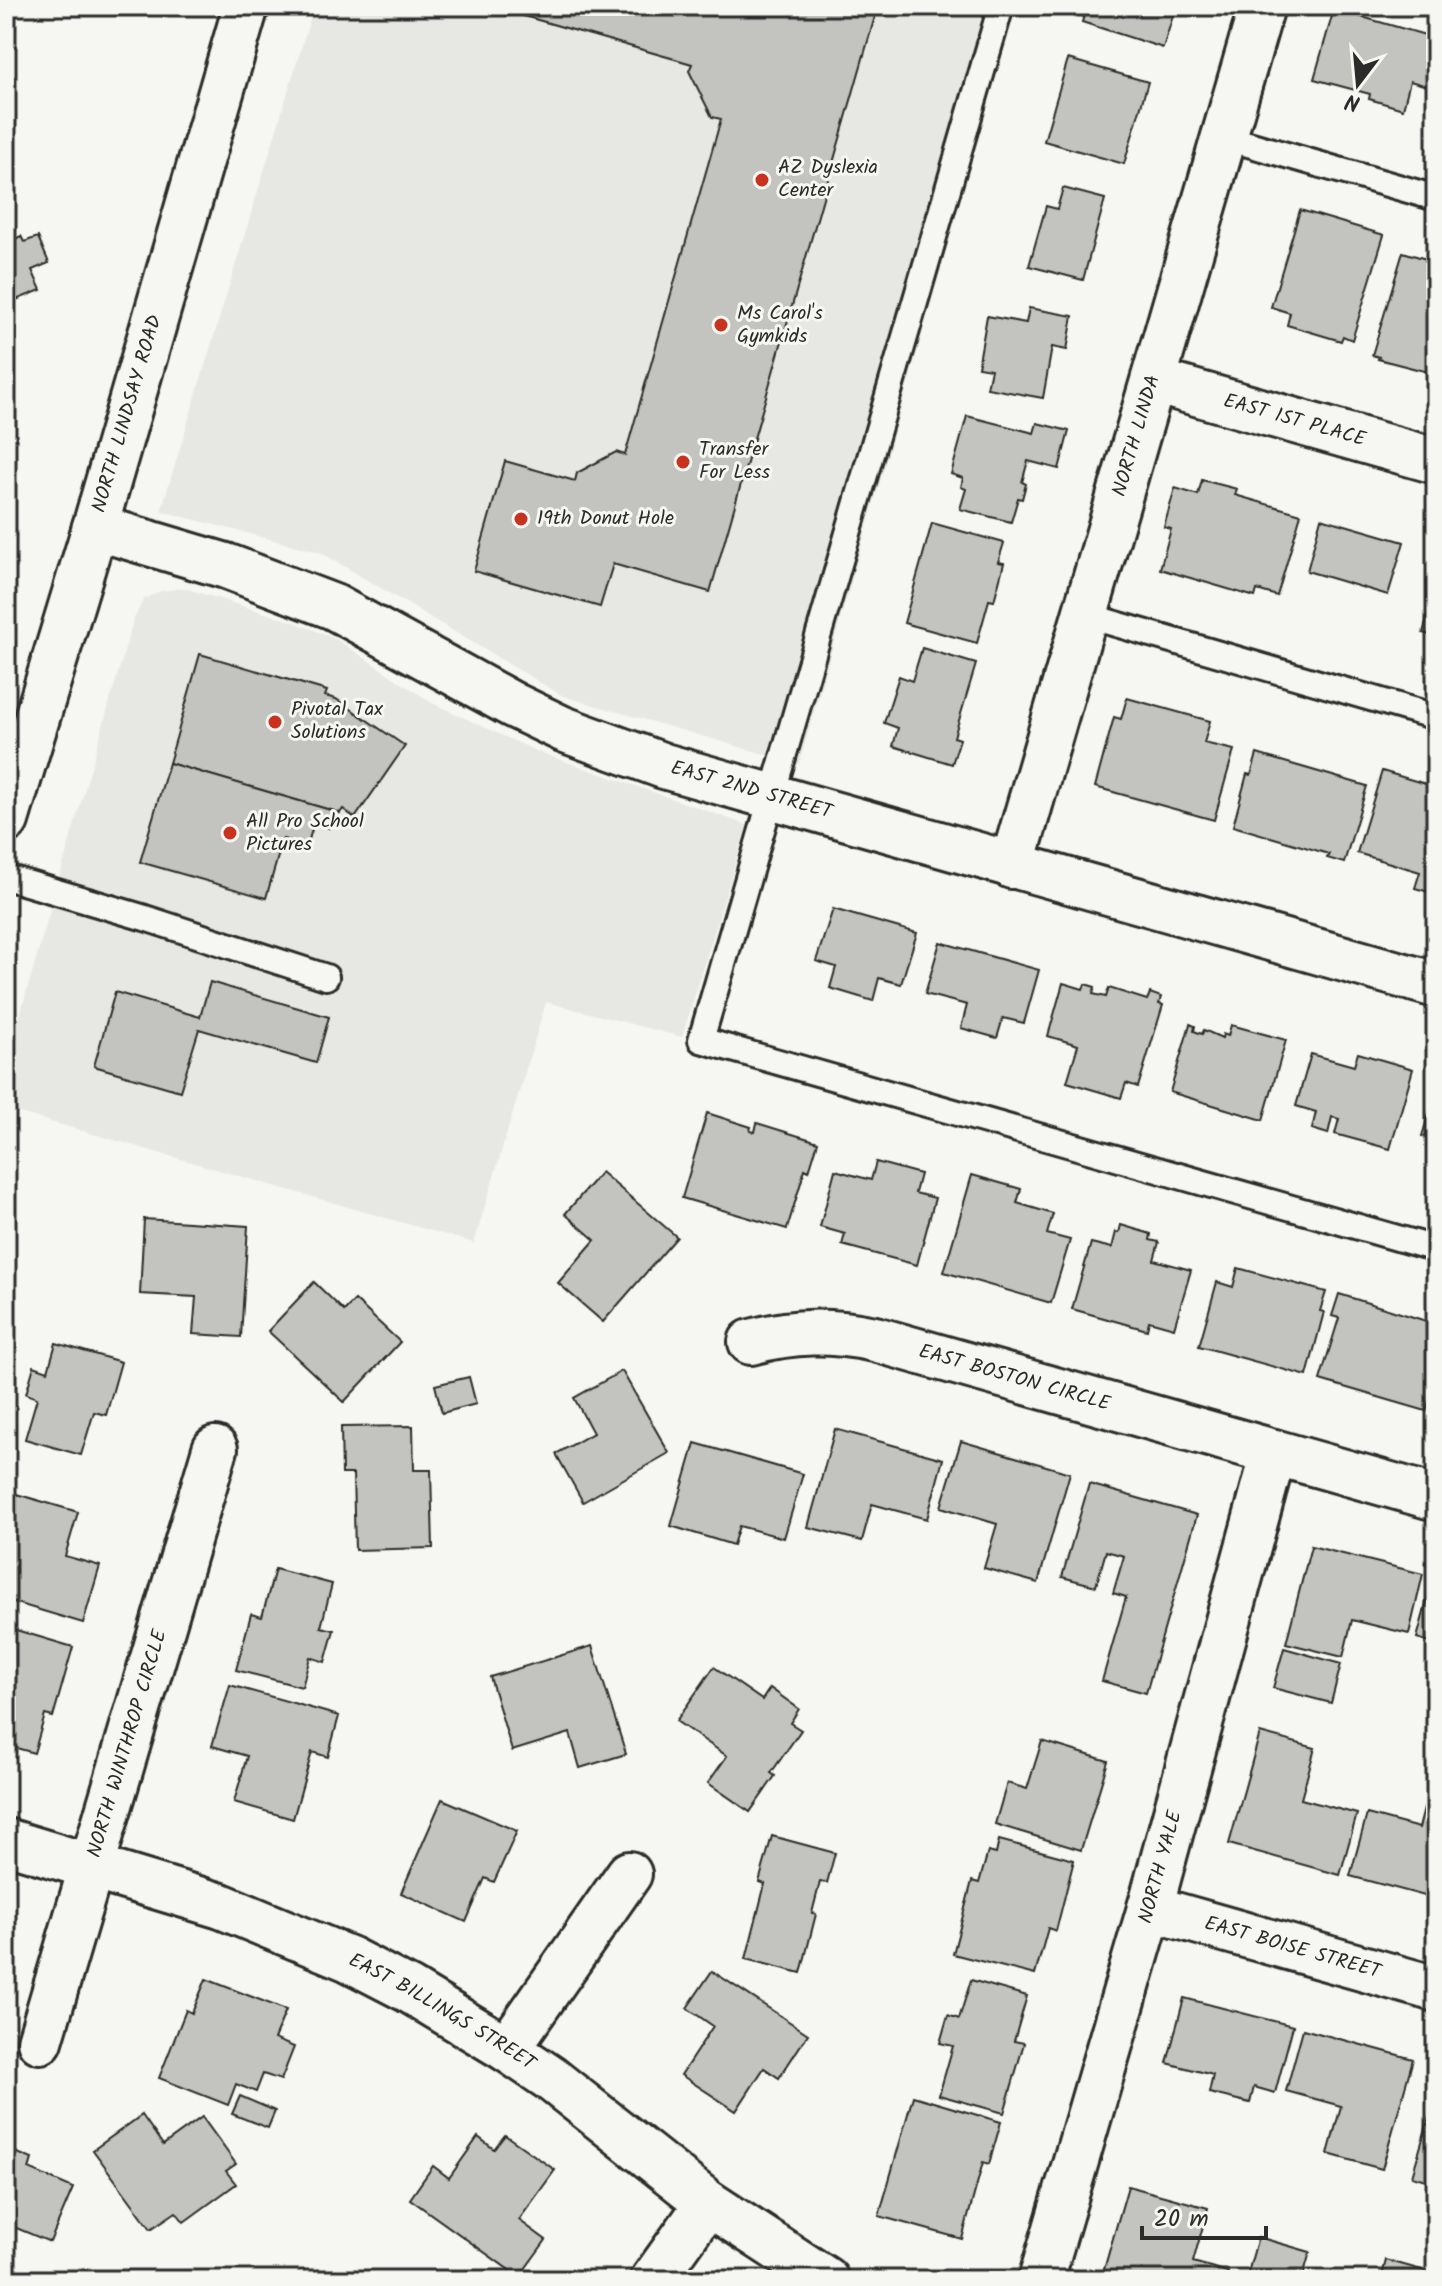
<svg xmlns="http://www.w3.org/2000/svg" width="1442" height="2286" font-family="Kalam,sans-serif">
	<rect width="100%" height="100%" fill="#f6f6f2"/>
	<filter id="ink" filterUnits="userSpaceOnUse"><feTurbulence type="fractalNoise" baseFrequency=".0125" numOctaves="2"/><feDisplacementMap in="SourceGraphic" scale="16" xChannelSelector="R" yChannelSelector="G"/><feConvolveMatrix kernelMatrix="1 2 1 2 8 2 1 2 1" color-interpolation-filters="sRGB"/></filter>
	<g filter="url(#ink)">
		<g fill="#e7e7e3">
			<path d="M314,6H1016L799,764L563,696L320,552L161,511Z"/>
			<path d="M184,588L291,621L336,639L432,703L536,751L747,825L682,1037L546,1002L474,1243L6,1109V1064L133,621L144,599L161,591Z"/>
		</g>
		<g fill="#c3c3c0" stroke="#2b2b2b" stroke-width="2">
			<path d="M489,6H878L710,592L613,564L600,607L474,571L505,461L575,481L577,473L616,452L625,455L721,119L712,117L689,71L692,64Z"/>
			<path d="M1087,6H1176L1163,48L1082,22Z"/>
			<path d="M1334,9L1436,38V88L1432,87L1434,80L1429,79L1427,86L1410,81L1403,109L1369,99L1370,94L1314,79Z"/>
			<path d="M1068,59L1148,82L1124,164L1044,141Z"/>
			<path d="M1063,188L1105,199L1083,280L1029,266L1046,206L1057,209Z"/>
			<path d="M1300,210L1384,235L1352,340L1343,336L1341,341L1287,325L1290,313L1271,307Z"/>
			<path d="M21,236L24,242L38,237L49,263L32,270L41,290L6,304V243Z"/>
			<path d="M1403,252L1436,262V380L1430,378L1432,373L1378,359L1379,357L1372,355Z"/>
			<path d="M1029,308L1073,316L1067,350L1052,347L1043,398L987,388L991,369L978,367L987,316L1026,323Z"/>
			<path d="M967,416L1034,433L1037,423L1069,431L1059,469L1028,461L1022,482L1026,484L1022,499L1018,498L1011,522L960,509L966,489L961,487L963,478L951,474Z"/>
			<path d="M1202,480L1237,489L1235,495L1301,514L1277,596L1257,590L1255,597L1160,569L1171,529L1164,527L1175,488L1198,495Z"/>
			<path d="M1321,518L1404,542L1388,595L1307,571Z"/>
			<path d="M932,523L1004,543L998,562L1004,563L994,601L989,600L977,643L904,623Z"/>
			<path d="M1436,586V637L1423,633Z"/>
			<path d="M922,648L976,664L954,737L960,739L952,764L893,746L898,728L884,723L899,676L912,681Z"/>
			<path d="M200,654L327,691L325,696L336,699L405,746L355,818L343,809L340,813L169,763Z"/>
			<path d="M1127,698L1210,721L1204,743L1234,750L1214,820L1095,787L1114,717L1121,719Z"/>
			<path d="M1257,754L1367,786L1344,863L1327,858L1329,854L1233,826L1247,774L1251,775Z"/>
			<path d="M169,763L334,811L329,828L314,823L307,846L283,839L266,898L140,862Z"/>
			<path d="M1382,771L1436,787V894L1415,888L1420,872L1357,853Z"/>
			<path d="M833,909L917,933L901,984L879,978L873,1001L830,988L836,967L816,961Z"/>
			<path d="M940,942L1039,970L1024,1023L1003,1018L997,1038L961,1028L967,1005L925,994Z"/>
			<path d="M210,982L329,1017L316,1063L199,1029L180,1091L94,1066L115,992L200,1017Z"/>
			<path d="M1063,983L1083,989L1085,984L1095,987L1093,994L1106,997L1109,988L1147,1000L1150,993L1161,997L1159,1004L1163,1005L1138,1087L1126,1083L1121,1098L1067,1082L1078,1045L1048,1036Z"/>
			<path d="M1190,1024L1195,1026L1194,1031L1202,1034L1204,1030L1222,1038L1223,1034L1228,1036L1231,1025L1286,1040L1263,1120L1170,1092Z"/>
			<path d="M1358,1053L1413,1069L1390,1149L1335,1134L1339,1119L1332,1117L1328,1134L1312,1129L1316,1112L1296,1106L1311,1054L1354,1066Z"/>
			<path d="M1436,1090V1140L1422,1136Z"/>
			<path d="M707,1113L751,1127L750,1131L755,1132L757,1123L818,1142L809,1171L805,1169L787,1229L682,1198Z"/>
			<path d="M876,1162L920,1174L915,1193L935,1198L917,1265L842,1245L845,1234L820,1227L835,1170L871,1180Z"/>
			<path d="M601,1172L677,1237L603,1322L558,1283L595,1240L565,1214Z"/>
			<path d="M972,1175L1021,1189L1017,1203L1053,1214L1047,1234L1070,1240L1051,1303L944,1272Z"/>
			<path d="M144,1219L248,1226L241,1337L193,1334L196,1297L140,1294Z"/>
			<path d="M1121,1225L1151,1234L1150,1240L1159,1242L1154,1260L1191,1270L1174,1328L1149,1321L1147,1330L1072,1309L1091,1243L1112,1248L1116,1232L1119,1233Z"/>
			<path d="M1238,1268L1326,1292L1320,1311L1324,1312L1307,1376L1199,1346L1217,1282L1233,1287Z"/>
			<path d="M314,1282L344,1311L355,1300L400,1342L344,1402L268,1331Z"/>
			<path d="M1339,1294L1436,1324V1377L1426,1411L1320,1380L1339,1318L1332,1316Z"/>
			<path d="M56,1343L121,1362L106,1415L94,1412L81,1455L25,1439L37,1398L26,1394L34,1366L48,1371Z"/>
			<path d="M622,1371L669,1453L583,1502L556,1454L593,1433L574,1398Z"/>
			<path d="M469,1377L476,1404L442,1413L435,1385Z"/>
			<path d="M413,1426L414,1470H431L433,1548L355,1550L353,1474H342L341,1427Z"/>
			<path d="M835,1429L943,1459L927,1519L872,1504L862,1541L808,1527Z"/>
			<path d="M961,1441L1070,1473L1038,1583L984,1568L997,1524L941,1507Z"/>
			<path d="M695,1443L803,1474L784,1538L739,1526L733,1545L671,1526Z"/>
			<path d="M1089,1484L1197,1515L1146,1693L1102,1681L1126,1597L1113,1593L1124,1556L1106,1551L1096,1586L1062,1577Z"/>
			<path d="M6,1491L78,1512L65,1556L100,1566L83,1623L6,1600Z"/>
			<path d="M1311,1546L1423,1574L1409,1634L1352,1620L1343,1657L1286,1643Z"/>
			<path d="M275,1569L332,1584L321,1627L334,1630L325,1662L310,1657L302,1687L236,1670L251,1614L262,1617Z"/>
			<path d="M1433,1579L1436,1580V1644L1417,1638Z"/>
			<path d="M6,1627L73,1647L53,1717L45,1715L34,1753L6,1745Z"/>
			<path d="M592,1646L626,1754L580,1768L570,1733L512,1751L490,1677Z"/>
			<path d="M1284,1648L1341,1664L1331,1703L1273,1688Z"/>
			<path d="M714,1667L762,1700L770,1688L799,1709L790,1723L801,1730L771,1773L775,1776L750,1812L708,1783L727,1756L676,1721Z"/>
			<path d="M230,1685L339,1716L328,1757L312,1752L293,1819L234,1802L247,1756L212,1746Z"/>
			<path d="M1260,1733L1315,1748L1301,1799L1357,1814L1340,1875L1229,1844Z"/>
			<path d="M1042,1741L1108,1761L1081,1850L995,1824L1007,1783L1027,1789Z"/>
			<path d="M1427,1797L1436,1800V1899L1350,1876L1367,1814L1419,1828Z"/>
			<path d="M442,1799L517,1831L494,1882L485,1878L466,1922L401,1893Z"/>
			<path d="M772,1836L835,1853L827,1883L820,1882L812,1913L816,1914L801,1973L746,1959L765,1884L759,1882Z"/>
			<path d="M999,1840L1074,1860L1056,1931L1048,1928L1035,1975L953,1954L972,1881L979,1883L988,1852L996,1854Z"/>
			<path d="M712,1971L808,2034L779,2078L764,2068L736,2111L681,2075L713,2026L687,2008Z"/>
			<path d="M206,1979L286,2010L274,2039L294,2047L281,2080L263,2074L256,2092L236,2084L228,2105L159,2078L186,2010L192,2013Z"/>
			<path d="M971,1980L1027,1996L1014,2041L1024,2043L1004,2113L939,2095L953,2046L940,2043L948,2015L959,2019Z"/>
			<path d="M1184,1998L1293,2026L1275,2093L1254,2087L1250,2103L1209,2093L1213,2075L1167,2063Z"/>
			<path d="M1303,2029L1413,2059L1382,2169L1328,2154L1341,2106L1286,2091Z"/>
			<path d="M1436,2094V2183L1412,2176Z"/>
			<path d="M240,2096L275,2111L268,2128L232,2114Z"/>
			<path d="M913,2096L1001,2122L989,2164L983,2162L962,2239L879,2216Z"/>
			<path d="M142,2115L163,2145L202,2117L236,2164L226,2171L236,2184L184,2222L176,2212L151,2229L93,2150Z"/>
			<path d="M505,2135L555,2170L519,2220L546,2240L519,2277L410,2199L433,2166L449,2178L478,2137L494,2149Z"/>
			<path d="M6,2148L32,2159L29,2169L73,2188L50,2242L14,2227L9,2238L6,2236Z"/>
			<path d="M1128,2186L1208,2208L1193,2262L1228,2272L1226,2280H1101Z"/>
			<path d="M1258,2237L1310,2252L1302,2280H1246Z"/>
			<path d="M1386,2260L1436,2274V2280H1381Z"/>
			<rect x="409" y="2277" width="66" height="3"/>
		</g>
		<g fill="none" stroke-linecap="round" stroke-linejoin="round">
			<g stroke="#2b2b2b" stroke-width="30">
				<g id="service">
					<path d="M1001,6L701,1040L1436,1249"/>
					<path d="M1224,137L1436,198"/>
					<path d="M1085,615L1436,717"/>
					<path d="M6,877L145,918L326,977"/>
				</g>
			</g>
			<g stroke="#2b2b2b" stroke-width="50">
				<g id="minor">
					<path id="s1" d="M1154,381L1436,461"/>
					<path id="s2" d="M95,527L226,566L334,607L513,705L563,729L664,766L1436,985"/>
					<path id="s3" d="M1012,866L1262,6"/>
					<path id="s4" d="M751,1342C794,1330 831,1330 875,1339L1436,1498"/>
					<path id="s5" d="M6,1841L221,1906L349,1959L409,1990L507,2049L550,2078L708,2203L826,2280"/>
					<path id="s6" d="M1150,1908L1436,1989"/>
					<path id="s7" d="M40,2041L215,1449"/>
					<path d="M507,2049L629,1874"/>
					<path d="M653,2280L708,2203"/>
					<path id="s8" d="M1041,2280L1150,1908L1274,1452"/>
				</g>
			</g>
			<g stroke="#2b2b2b" stroke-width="50">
				<g id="secondary">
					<path id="s9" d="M6,820L95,527L246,6"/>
				</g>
			</g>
			<use href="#service" stroke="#f6f6f2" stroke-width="24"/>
			<use href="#minor" stroke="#f6f6f2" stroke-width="44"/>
			<use href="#secondary" stroke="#f6f6f2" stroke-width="44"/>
		</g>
	</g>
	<g fill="#c8321e" stroke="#f6f6f2" stroke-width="3">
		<circle cx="762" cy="180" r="8"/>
		<circle cx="721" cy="325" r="8"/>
		<circle cx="683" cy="462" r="8"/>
		<circle cx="521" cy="519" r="8"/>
		<circle cx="275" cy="722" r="8"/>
		<circle cx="230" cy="833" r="8"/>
	</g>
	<g text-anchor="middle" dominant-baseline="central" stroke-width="6" stroke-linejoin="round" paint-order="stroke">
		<g font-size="20" fill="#2b2b2b" stroke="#f6f6f2" text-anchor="start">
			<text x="778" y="168">AZ Dyslexia<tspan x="778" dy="23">Center</tspan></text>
			<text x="737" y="314">Ms Carol's<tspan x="737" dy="23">Gymkids</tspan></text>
			<text x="699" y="450">Transfer<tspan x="699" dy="23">For Less</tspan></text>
			<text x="537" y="519">19th Donut Hole</text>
			<text x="291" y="710">Pivotal Tax<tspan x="291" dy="23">Solutions</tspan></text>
			<text x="246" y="822">All Pro School<tspan x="246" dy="23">Pictures</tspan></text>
		</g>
		<g font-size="20" fill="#2b2b2b" stroke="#f6f6f2">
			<text stroke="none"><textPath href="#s9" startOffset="424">NORTH LINDSAY ROAD</textPath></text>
			<text stroke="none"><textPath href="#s1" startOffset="146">EAST 1ST PLACE</textPath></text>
			<text stroke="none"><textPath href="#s3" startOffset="448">NORTH LINDA</textPath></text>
			<text stroke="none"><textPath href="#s2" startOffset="710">EAST 2ND STREET</textPath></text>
			<text stroke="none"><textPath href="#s4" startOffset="270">EAST BOSTON CIRCLE</textPath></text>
			<text stroke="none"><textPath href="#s7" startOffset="310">NORTH WINTHROP CIRCLE</textPath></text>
			<text stroke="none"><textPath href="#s8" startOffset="430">NORTH YALE</textPath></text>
			<text stroke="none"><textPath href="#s6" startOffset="148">EAST BOISE STREET</textPath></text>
			<text stroke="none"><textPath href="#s5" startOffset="470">EAST BILLINGS STREET</textPath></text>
		</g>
	</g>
	<rect width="1442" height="2286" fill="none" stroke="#f6f6f2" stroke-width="32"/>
	<rect x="16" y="16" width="1410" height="2254" fill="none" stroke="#2b2b2b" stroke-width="3" filter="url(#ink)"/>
	<g transform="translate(1358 84) rotate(196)" stroke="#f6f6f2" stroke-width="6" paint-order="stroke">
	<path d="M0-6L14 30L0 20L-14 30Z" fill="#2b2b2b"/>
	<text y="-12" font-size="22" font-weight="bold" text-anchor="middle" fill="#2b2b2b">N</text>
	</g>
	<path d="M1142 2226v12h124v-12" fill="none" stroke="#2b2b2b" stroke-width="4"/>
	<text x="1154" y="2226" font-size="24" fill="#2b2b2b" stroke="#f6f6f2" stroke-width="6" paint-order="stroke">20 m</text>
</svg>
